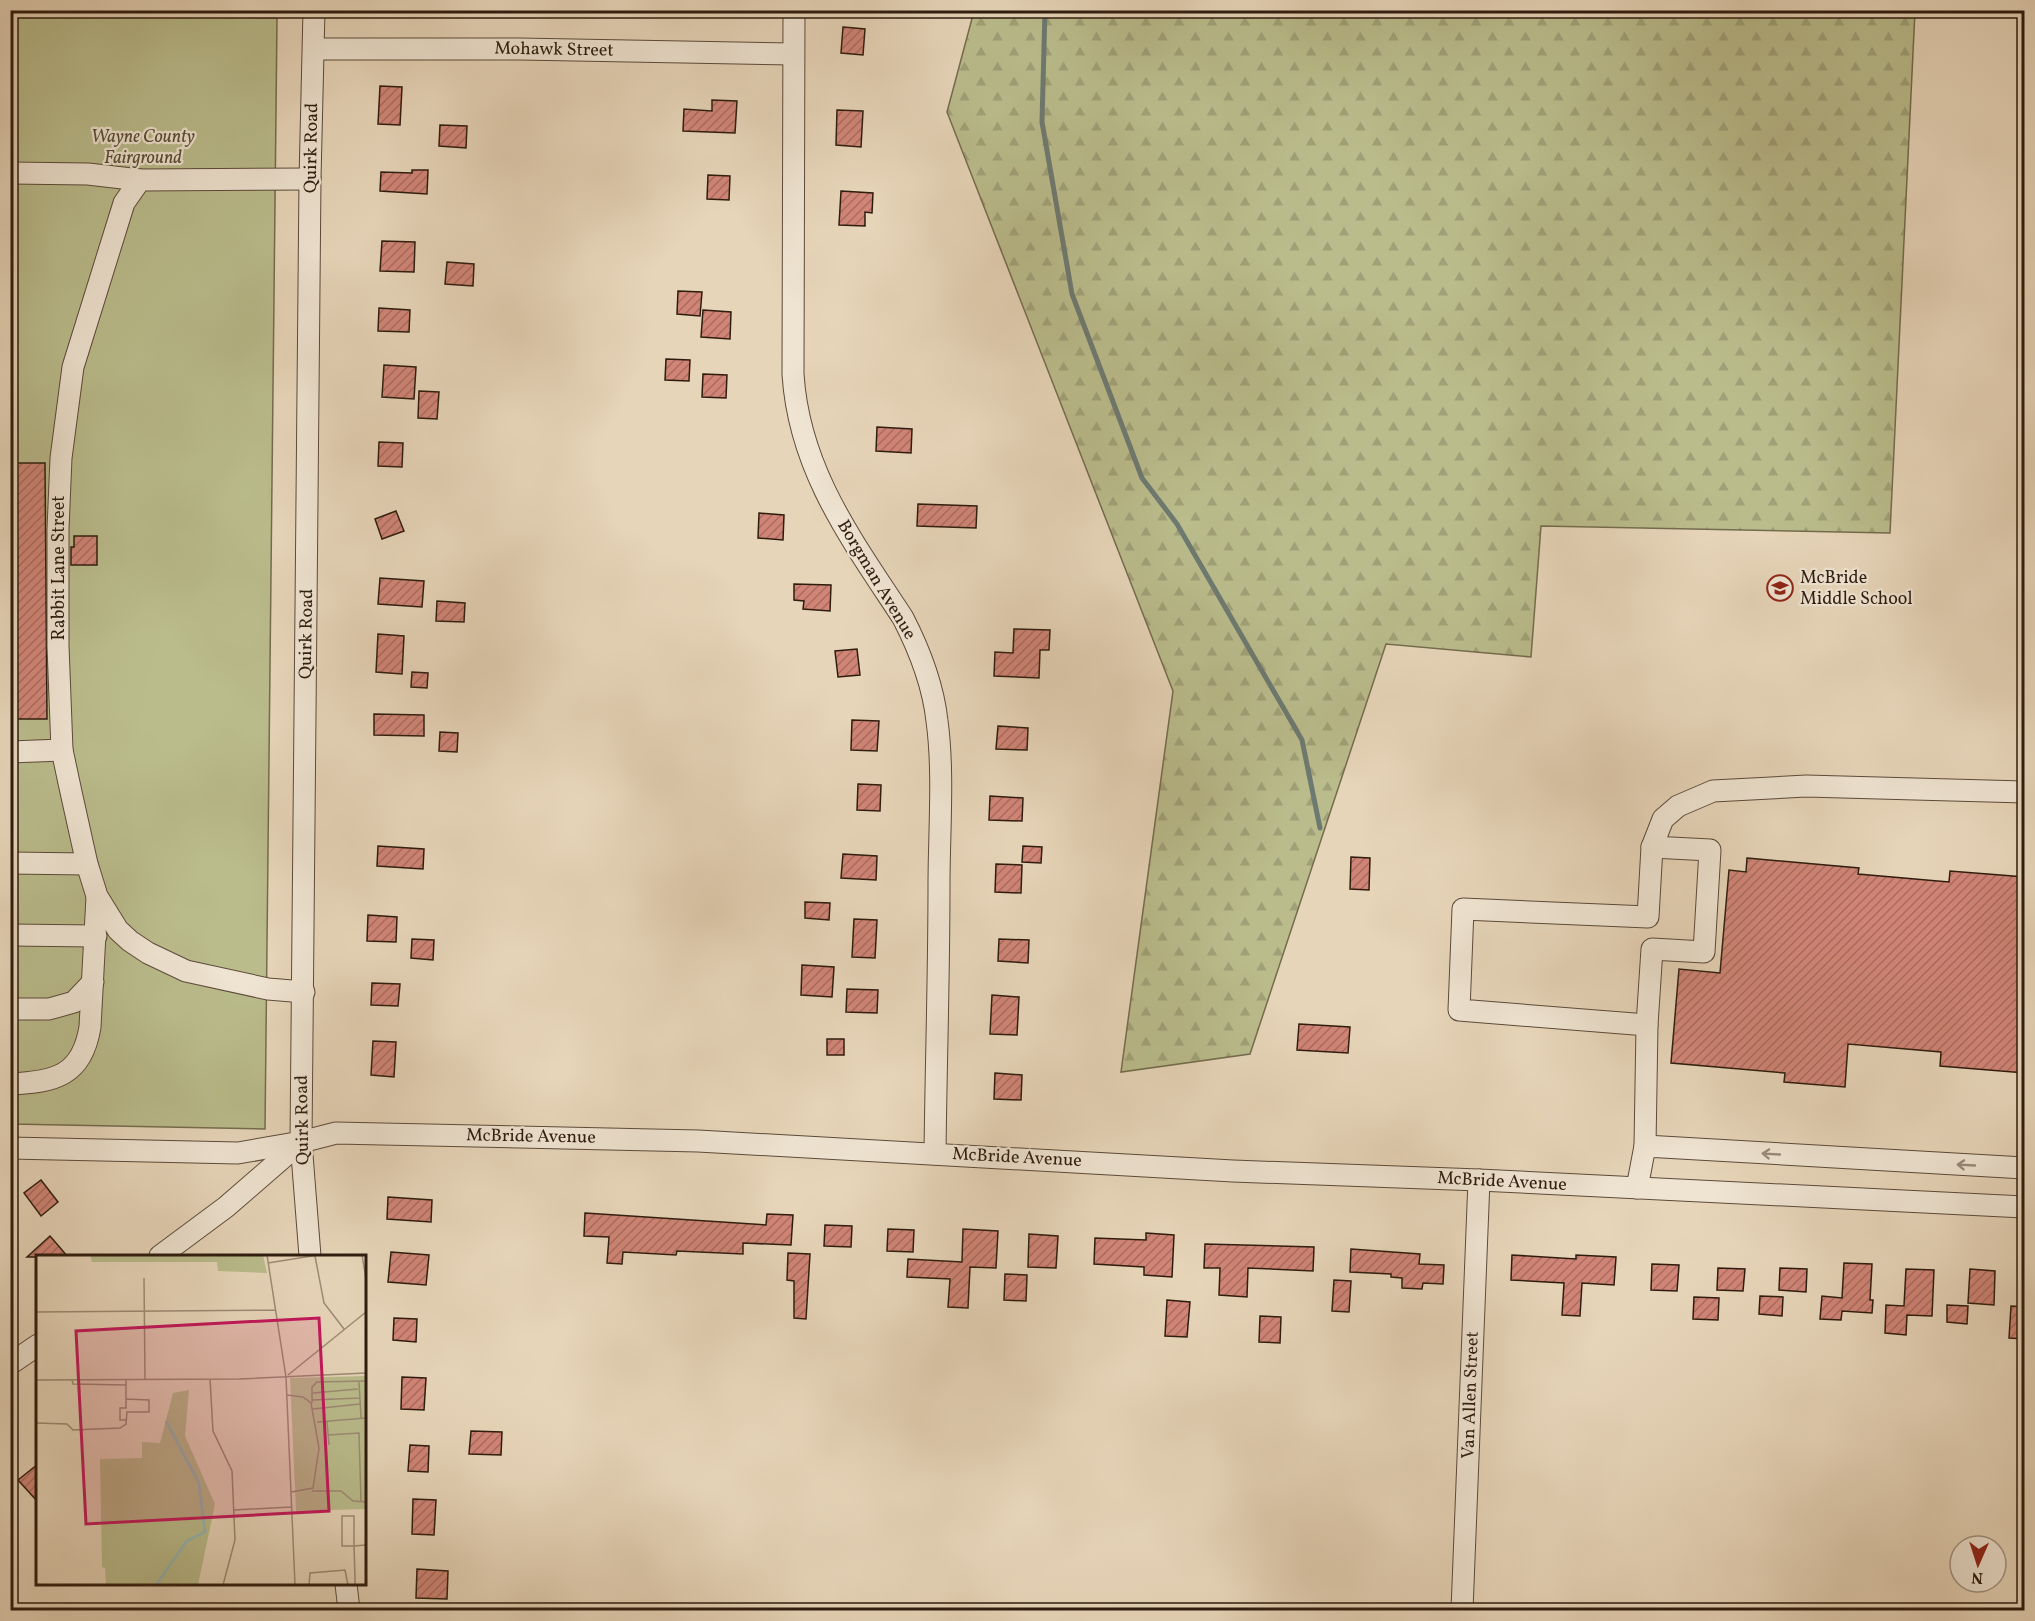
<svg xmlns="http://www.w3.org/2000/svg" width="2035" height="1621" font-family="Vollkorn,serif">
	<defs>
		<pattern id="forest-firs" width="22" height="20" patternUnits="userSpaceOnUse" patternTransform="scale(1.5)"><rect width="22" height="20" fill="#babc8c"/><path d="M5 1l3.5 6h-7zM16 11l3.5 6h-7z" fill="#a0a178"/></pattern>
		<pattern id="building-hatch" width="6" height="6" patternUnits="userSpaceOnUse" patternTransform="scale(1.5)"><rect width="6" height="6" fill="#d18577"/><path d="M-1 1l2-2M0 6l6-6M5 7l2-2" fill="none" stroke="#aa6c60"/></pattern>
	</defs>
	<rect width="100%" height="100%" fill="#e7d5b9"/>
	<filter id="stains"><feTurbulence type="fractalNoise" baseFrequency=".00333" numOctaves="4"/><feColorMatrix values="0 0 0 0 .2 0 0 0 0 .09 0 0 0 0 .02 0 0 0 .5 -.17"/></filter>
	<radialGradient id="worn" r=".72"><stop offset=".6" stop-color="#630" stop-opacity="0"/><stop offset="1" stop-color="#630" stop-opacity=".3"/></radialGradient>
	<path fill="url(#forest-firs)" stroke="#746c4e" stroke-width="1.5" d="M974,11H1915L1890,533L1541,526L1531,657L1386,644L1250,1054L1121,1072L1173,691L947,112Z"/>
	<path fill="#babc8c" stroke="#746c4e" stroke-width="1.5" d="M11,12L277,18L265,1129L11,1124Z"/>
	<g fill="none" stroke-linecap="round" stroke-linejoin="round">
		<path stroke="#6d7a71" stroke-width="5" d="M1045,10L1042,122L1072,294L1142,478L1177,524L1302,740L1320,828"/>
	</g>
	<g fill="url(#building-hatch)" stroke="#2e1c0f" stroke-width="1.5">
		<path d="M843,27L865,29L863,55L841,53Z"/>
		<path d="M380,86L402,87L400,125L378,124Z"/>
		<path d="M712,100L737,101L735,133L683,131L684,109L712,111Z"/>
		<path d="M837,110L863,111L861,147L836,145Z"/>
		<path d="M440,125L467,126L466,148L439,146Z"/>
		<path d="M412,170H428L427,194L380,191L381,172L412,173Z"/>
		<path d="M708,175L730,176L729,200L707,199Z"/>
		<path d="M841,191L873,193L872,213L865,212V226L839,225Z"/>
		<path d="M382,241L415,242L414,272L380,271Z"/>
		<path d="M447,262L474,264L473,286L445,284Z"/>
		<path d="M678,291L702,292L700,316L677,314Z"/>
		<path d="M379,308L410,310L409,332L378,331Z"/>
		<path d="M703,310L731,312L730,339L701,337Z"/>
		<path d="M666,359L690,360L689,381L665,380Z"/>
		<path d="M384,365L416,367L414,399L382,397Z"/>
		<path d="M703,374L727,375L726,398L702,397Z"/>
		<path d="M419,391L439,392L437,419L418,418Z"/>
		<path d="M877,427L912,429L911,453L876,451Z"/>
		<path d="M379,442L403,443L402,467L378,466Z"/>
		<path d="M10,463H45L47,719H10V587H16V527H10Z"/>
		<path d="M918,504L977,506L976,528L917,526Z"/>
		<path d="M396,511L404,531L382,539L375,519Z"/>
		<path d="M759,513L784,515L783,540L758,538Z"/>
		<path d="M74,536H97V565H71V547H74Z"/>
		<path d="M380,578L424,581L422,607L378,604Z"/>
		<path d="M794,584L831,585L830,611L803,609L804,601L794,600Z"/>
		<path d="M437,601L465,603L464,622L436,621Z"/>
		<path d="M1014,629L1050,630L1049,650H1040L1039,678L994,676L995,652L1013,653Z"/>
		<path d="M378,634L404,636L402,674L376,672Z"/>
		<path d="M857,649L860,675L838,677L835,651Z"/>
		<path d="M412,672L428,673L427,688L411,687Z"/>
		<path d="M374,714L424,715V736L374,735Z"/>
		<path d="M852,720L879,721L877,751L851,750Z"/>
		<path d="M998,726L1028,728L1027,750L996,749Z"/>
		<path d="M440,732L458,733L457,752L439,751Z"/>
		<path d="M858,784L881,785L880,811L857,810Z"/>
		<path d="M990,796L1023,798L1022,821L989,820Z"/>
		<path d="M378,846L424,849L423,869L377,866Z"/>
		<path d="M1023,846L1042,847L1041,863L1022,862Z"/>
		<path d="M843,854L877,856L876,880L841,878Z"/>
		<path d="M1351,857L1370,858L1369,890L1350,889Z"/>
		<path d="M1747,858L1859,868L1858,874L1949,882L1950,871L2025,877V1073L1940,1066L1941,1052L1848,1044L1845,1087L1784,1082L1785,1073L1671,1063L1679,969L1720,973L1729,870L1746,872Z"/>
		<path d="M996,864L1022,865L1021,893L995,892Z"/>
		<path d="M805,902L830,903L829,920L805,918Z"/>
		<path d="M368,915L397,917L396,942L367,941Z"/>
		<path d="M854,919L877,920L875,958L852,957Z"/>
		<path d="M412,939L434,940L433,960L411,958Z"/>
		<path d="M999,939L1029,940L1028,963L998,961Z"/>
		<path d="M802,965L834,967L832,997L801,995Z"/>
		<path d="M372,983L400,984L398,1006L371,1005Z"/>
		<path d="M847,989L878,990L877,1013L846,1012Z"/>
		<path d="M992,995L1019,997L1017,1035L990,1034Z"/>
		<path d="M1299,1024L1350,1027L1348,1053L1297,1050Z"/>
		<rect x="827" y="1039" width="17" height="16"/>
		<path d="M373,1041L396,1042L394,1077L371,1075Z"/>
		<path d="M995,1073L1022,1075L1021,1100L994,1099Z"/>
		<path d="M41,1180L58,1202L41,1216L24,1193Z"/>
		<path d="M388,1197L432,1200L431,1222L387,1219Z"/>
		<path d="M585,1213L766,1225L767,1214L793,1215L791,1245L743,1243V1254L677,1251L676,1255L623,1252L622,1264L607,1263L609,1237L584,1236Z"/>
		<path d="M825,1225L852,1226L851,1247L824,1246Z"/>
		<path d="M888,1229L914,1230L913,1252L887,1251Z"/>
		<path d="M963,1229L998,1231L996,1268L970,1267L968,1308L948,1307L950,1279L907,1277L908,1259L962,1262Z"/>
		<path d="M1146,1233L1174,1235L1172,1277L1144,1275V1267L1094,1264L1095,1238L1146,1240Z"/>
		<path d="M1029,1234L1058,1236L1056,1268L1028,1267Z"/>
		<path d="M50,1236L68,1257H27Z"/>
		<path d="M1205,1244L1314,1247L1313,1271L1248,1268L1247,1297L1219,1295L1220,1268H1204Z"/>
		<path d="M1351,1249L1420,1254L1419,1264L1444,1265L1443,1284L1423,1283L1422,1289L1402,1288V1278L1391,1277V1274L1350,1272Z"/>
		<path d="M391,1252L429,1255L426,1285L388,1282Z"/>
		<path d="M788,1253L810,1254L806,1319L794,1318V1281L787,1280Z"/>
		<path d="M1512,1255L1576,1259V1255L1616,1257L1614,1285L1582,1283L1580,1316L1562,1315L1564,1283L1511,1280Z"/>
		<path d="M1844,1263L1872,1264L1870,1300H1873L1872,1313L1842,1311L1841,1320L1820,1319L1822,1296L1842,1298Z"/>
		<path d="M1652,1264L1679,1265L1677,1291L1651,1290Z"/>
		<path d="M1718,1268L1745,1269L1743,1291L1717,1290Z"/>
		<path d="M1780,1268L1807,1269L1806,1292L1779,1290Z"/>
		<path d="M1906,1269L1934,1270L1932,1316L1907,1315L1906,1335L1885,1333L1886,1305L1904,1306Z"/>
		<path d="M1970,1269L1995,1271L1994,1305L1968,1303Z"/>
		<path d="M1005,1274L1027,1275L1026,1301L1004,1300Z"/>
		<path d="M1334,1280L1351,1281L1349,1312L1332,1311Z"/>
		<path d="M1760,1296L1783,1297L1782,1316L1759,1314Z"/>
		<path d="M1694,1297L1719,1298L1718,1320L1693,1319Z"/>
		<path d="M1167,1300L1190,1302L1187,1337L1165,1336Z"/>
		<path d="M1947,1305L1968,1306L1967,1324L1947,1322Z"/>
		<path d="M2011,1306L2025,1307V1339L2009,1338Z"/>
		<path d="M1260,1316L1281,1317L1280,1343L1259,1342Z"/>
		<path d="M394,1318L417,1319L416,1342L393,1340Z"/>
		<path d="M402,1377L426,1378L424,1410L401,1409Z"/>
		<path d="M471,1431L502,1432L501,1455L469,1454Z"/>
		<path d="M410,1445L429,1446L428,1472L408,1471Z"/>
		<path d="M38,1464V1502L18,1480Z"/>
		<path d="M413,1499L436,1500L434,1535L412,1534Z"/>
		<path d="M417,1569L448,1571L447,1599L416,1598Z"/>
	</g>
	<g fill="none" stroke-linecap="round" stroke-linejoin="round">
		<g stroke="#5c4a3a" stroke-width="23">
			<g id="minor">
				<path d="M794,10L793,374C799,470 852,540 903,618C920,651 933,684 937,721C944,772 939,833 939,885C939,975 936,1064 935,1154"/>
				<path d="M314,49H520L793,54"/>
				<path d="M10,173L88,174L140,180"/>
				<path d="M10,752L62,750"/>
				<path d="M10,863L87,864"/>
				<path d="M10,935L96,936"/>
				<path d="M304,992L268,989L186,971L148,953L130,941L118,930L97,896L87,864L71,792L62,750L58,646V529L61,458L73,367L124,203L140,180L310,179"/>
				<path d="M10,1009H49L74,1002L93,982"/>
				<path d="M1647,1025L1652,949L1704,952L1710,850L1652,847"/>
				<path d="M10,1084C55,1082 82,1076 90,1027L97,897"/>
				<path d="M1645,1146L1647,1025L1459,1010L1463,909L1648,917L1652,847L1663,819L1678,806L1713,791L1806,786L2024,792"/>
				<path d="M10,1148L238,1153L301,1142L336,1133L698,1141L1233,1171L1479,1180L2024,1207"/>
				<path d="M1637,1188L1645,1146L2024,1168"/>
				<path d="M160,1256L226,1207L301,1142"/>
				<path d="M310,1256L301,1142L310,179L314,10"/>
				<path d="M10,1364L38,1345"/>
				<path d="M346,1584L349,1610"/>
				<path d="M1462,1610L1479,1180"/>
			</g>
		</g>
		<use href="#minor" stroke="#efe4d2" stroke-width="21"/>
	</g>
	<defs><path id="oneway-shaft" d="M-6 0H5M1.5-3L5.5 0L1.5 3" fill="none" stroke-width="1.6" stroke-linecap="round" stroke-linejoin="round" transform="scale(1.5)"/></defs>
	<g stroke="#988a7a">
		<use href="#oneway-shaft" transform="translate(1771 1154) rotate(-177)"/>
		<use href="#oneway-shaft" transform="translate(1966 1165) rotate(-177)"/>
	</g>
	<defs>
		<g id="school-ring" transform="scale(1.35)"><circle r="9.5" fill="#efe4d2" stroke="#8f2418" stroke-width="1.5"/><path d="M0-5L7-2L0 1L-7-2ZM-4 1L0 2.5L4 1V4Q0 6-4 4Z" fill="#8f2418"/></g>
	</defs>
	<g fill-rule="evenodd">
		<use href="#school-ring" x="1780" y="588"/>
	</g>
	<g text-anchor="middle" dominant-baseline="central" stroke-width="4.5" stroke-linejoin="round" paint-order="stroke">
		<g font-size="18" fill="#2e1c0f" stroke="#efe4d2">
			<text transform="translate(554 50) rotate(1)">Mohawk Street</text>
			<text transform="translate(312 148) rotate(-89)">Quirk Road</text>
			<text transform="translate(59 568) rotate(-90)">Rabbit Lane Street</text>
			<text transform="translate(876 580) rotate(59)">Borgman Avenue</text>
			<text transform="translate(307 634) rotate(-89)">Quirk Road</text>
			<text transform="translate(303 1120) rotate(-91)">Quirk Road</text>
			<text transform="translate(531 1137) rotate(1)">McBride Avenue</text>
			<text transform="translate(1017 1158) rotate(3)">McBride Avenue</text>
			<text transform="translate(1502 1182) rotate(3)">McBride Avenue</text>
			<text transform="translate(1471 1395) rotate(-88)">Van Allen Street</text>
		</g>
		<g font-size="18" font-style="italic" fill="#584c34" stroke="#efe4d2">
			<text x="143" y="137">Wayne County<tspan x="143" dy="21">Fairground</tspan></text>
		</g>
		<g font-size="18" fill="#2e1c0f" stroke="#efe4d2" text-anchor="start">
			<text x="1800" y="578">McBride<tspan x="1800" dy="21">Middle School</tspan></text>
		</g>
	</g>
	<g transform="translate(36 1255)">
		<rect width="330" height="330" fill="#e7d5b9"/>
		<path d="M54,0H227L231,18L182,16L181,7H56ZM153,135L149,181L179,249L162,330H70L69,313L66,312L64,204L106,203V187L124,188L137,138Z" fill="#babc8c"/>
		<path d="M330,121V254L260,256L254,123Z" fill="#babc8c"/>
		<path fill="none" stroke="#97b8b2" stroke-width="3" d="M120,330L151,286L169,277L163,228L130,166"/>
		<path fill="none" stroke="#9d8b75" stroke-width="1.5" d="M231,0L250,122L259,330M326,0L330,24M279,1L288,48L308,74M232,8L282,0M108,23L109,125M0,57L239,55M252,120L330,57M174,124L177,176L196,216L199,285L187,330M0,125L203,124L330,118M36,125L37,129L90,130V125M323,127L325,163M277,138L322,134M251,140L267,142L275,148L283,193L277,233L255,237M90,144V153H84V165H91M276,145L324,143M276,148V132L281,127L330,126M277,154L324,149M291,166L293,190M281,167L330,163M0,168L31,169L37,175L84,173L90,169L91,157H113V145L90,144V130M292,180L323,178L325,247M276,236H305L317,246L330,247M198,255L255,252M273,330L274,318L309,315L312,330M319,330V322L318,291V261H306V291H318L330,290"/>
		<path fill="#c2185b" fill-opacity="0.15" stroke="#c2185b" stroke-width="3" d="M283,63L293,256L50,269L40,76Z"/>
		<rect width="330" height="330" fill="none" stroke="#2e1c0f" stroke-width="3"/>
	</g>
	<rect width="2035" height="1621" fill="none" stroke="#e7d5b9" stroke-width="36"/>
	<rect x="12" y="12" width="2011" height="1597" fill="none" stroke="#2e1c0f" stroke-width="3"/>
	<rect x="18" y="18" width="1999" height="1585" fill="none" stroke="#2e1c0f" stroke-width="1.5"/>
	<g transform="translate(1978 1564) rotate(183)"><circle r="28" fill="#efe4d2" stroke="#a29484" stroke-width="1.5"/>
	<path d="M0-4.5L10 22L0 15L-10 22Z" fill="#8f2418"/>
	<text y="-9" font-size="16" font-weight="bold" text-anchor="middle" fill="#2e1c0f">N</text>
	</g>
	<rect width="100%" height="100%" filter="url(#stains)"/>
	<rect width="100%" height="100%" fill="url(#worn)"/>
</svg>
